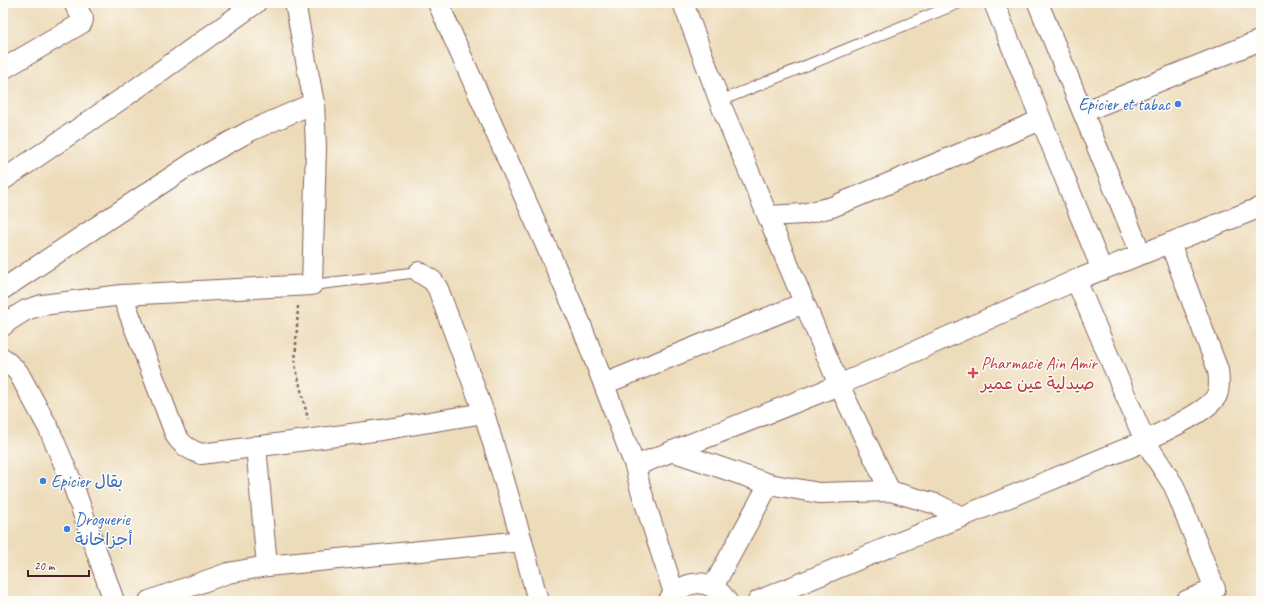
<svg xmlns="http://www.w3.org/2000/svg" width="1264" height="604" font-family="Caveat,'Playpen Sans Arabic',sans-serif">
	<rect width="100%" height="100%" fill="#fdfcf7"/>
	<filter id="ink" filterUnits="userSpaceOnUse"><feTurbulence type="fractalNoise" baseFrequency=".025" numOctaves="2"/><feDisplacementMap in="SourceGraphic" scale="8" xChannelSelector="R" yChannelSelector="G"/><feConvolveMatrix kernelMatrix="1 2 1 2 8 2 1 2 1" color-interpolation-filters="sRGB"/></filter>
	<filter id="wash" filterUnits="userSpaceOnUse"><feTurbulence type="fractalNoise" baseFrequency=".012" numOctaves="4" result="noise"/><feDisplacementMap in="SourceGraphic" scale="16" xChannelSelector="R" yChannelSelector="G"/><feGaussianBlur stdDeviation="0.9" result="paint"/><feColorMatrix in="noise" values="0 0 0 0 0 0 0 0 0 0 0 0 0 0 0 0 0 1.4 0 .05"/><feComposite in="paint" operator="in"/></filter>
	<g filter="url(#wash)">
		<rect width="100%" height="100%" fill="#eddcba"/>
	</g>
	<g filter="url(#ink)">
		<g fill="none" stroke-linecap="round" stroke-linejoin="round">
			<g stroke="#83615d" stroke-width="12">
				<g id="service">
					<path d="M720,101L959,3"/>
					<path d="M312,285L419,272"/>
				</g>
			</g>
			<g stroke="#83615d" stroke-width="22">
				<g id="minor">
					<path d="M438,3L580,322L635,466"/>
					<path d="M683,3L723,110L839,385L890,491"/>
					<path d="M994,3L1102,270"/>
					<path d="M1038,3L1141,254"/>
					<path d="M3,69L82,23L83,19L74,3"/>
					<path d="M1083,112L1261,40"/>
					<path d="M3,180L126,96L256,3"/>
					<path d="M768,216L803,214L832,207L1041,120"/>
					<path d="M419,272L433,281L438,289L484,413L522,541L538,601"/>
					<path d="M1076,280L1145,441L1174,486L1215,589L1186,601"/>
					<path d="M3,289L197,160L250,131L314,103"/>
					<path d="M122,295L176,436C183,446 190,450 201,454L381,430L484,413"/>
					<path d="M3,326L10,320L26,310L42,305L122,295L312,285L316,148L314,103L295,3"/>
					<path d="M3,358L18,372L49,429L73,485L114,601"/>
					<path d="M604,384L804,303"/>
					<path d="M256,446L267,566"/>
					<path d="M672,451L769,484"/>
					<path d="M713,587L769,484L819,493L890,491L936,504L962,517"/>
					<path d="M674,593L640,487L635,466L839,385L1076,280L1261,207"/>
					<path d="M149,601L228,573L267,566L522,541"/>
					<path d="M668,601C685,578 710,577 727,601"/>
					<path d="M758,601L1145,441C1162,432 1210,411 1217,395C1220,388 1219,378 1218,370L1170,243"/>
				</g>
			</g>
			<path stroke="#83615d" stroke-width="2.5" stroke-dasharray="3 3" stroke-linecap="butt" d="M298,306L295,365L308,419"/>
			<use href="#service" stroke="#fff" stroke-width="10"/>
			<use href="#minor" stroke="#fff" stroke-width="20"/>
		</g>
	</g>
	<g fill="#3f7fe0" stroke="#fdfcf7" stroke-width="1.5">
		<circle cx="1178" cy="104" r="4"/>
		<circle cx="43" cy="481" r="4"/>
		<circle cx="67" cy="529" r="4"/>
	</g>
	<path fill="#e0444e" stroke="#fdfcf7" stroke-width="1.5" d="M971 367h4v4h4v4h-4v4h-4v-4h-4v-4h4z"/>
	<g text-anchor="middle" dominant-baseline="central" stroke-width="3" stroke-linejoin="round" paint-order="stroke">
		<g font-size="17" fill="#366cbe" stroke="#fdfcf7" text-anchor="start">
			<text x="1170" y="104" text-anchor="end">Epicier et tabac</text>
			<text x="51" y="481">Epicier بقال</text>
			<text x="75" y="519">Droguerie<tspan x="75" dy="20">أجزاخانة</tspan></text>
		</g>
		<g font-size="17" fill="#be3a42" stroke="#fdfcf7" text-anchor="start">
			<text x="981" y="363">Pharmacie Ain Amir<tspan x="981" dy="20">صيدلية عين عمير</tspan></text>
		</g>
	</g>
	<rect width="1264" height="604" fill="none" stroke="#fdfcf7" stroke-width="16"/>
	<path d="M28 570v6h61v-6" fill="none" stroke="#4a1f2b" stroke-width="2"/>
	<text x="34" y="570" font-size="12" fill="#4a1f2b" stroke="#fdfcf7" stroke-width="3" paint-order="stroke">20 m</text>
</svg>
